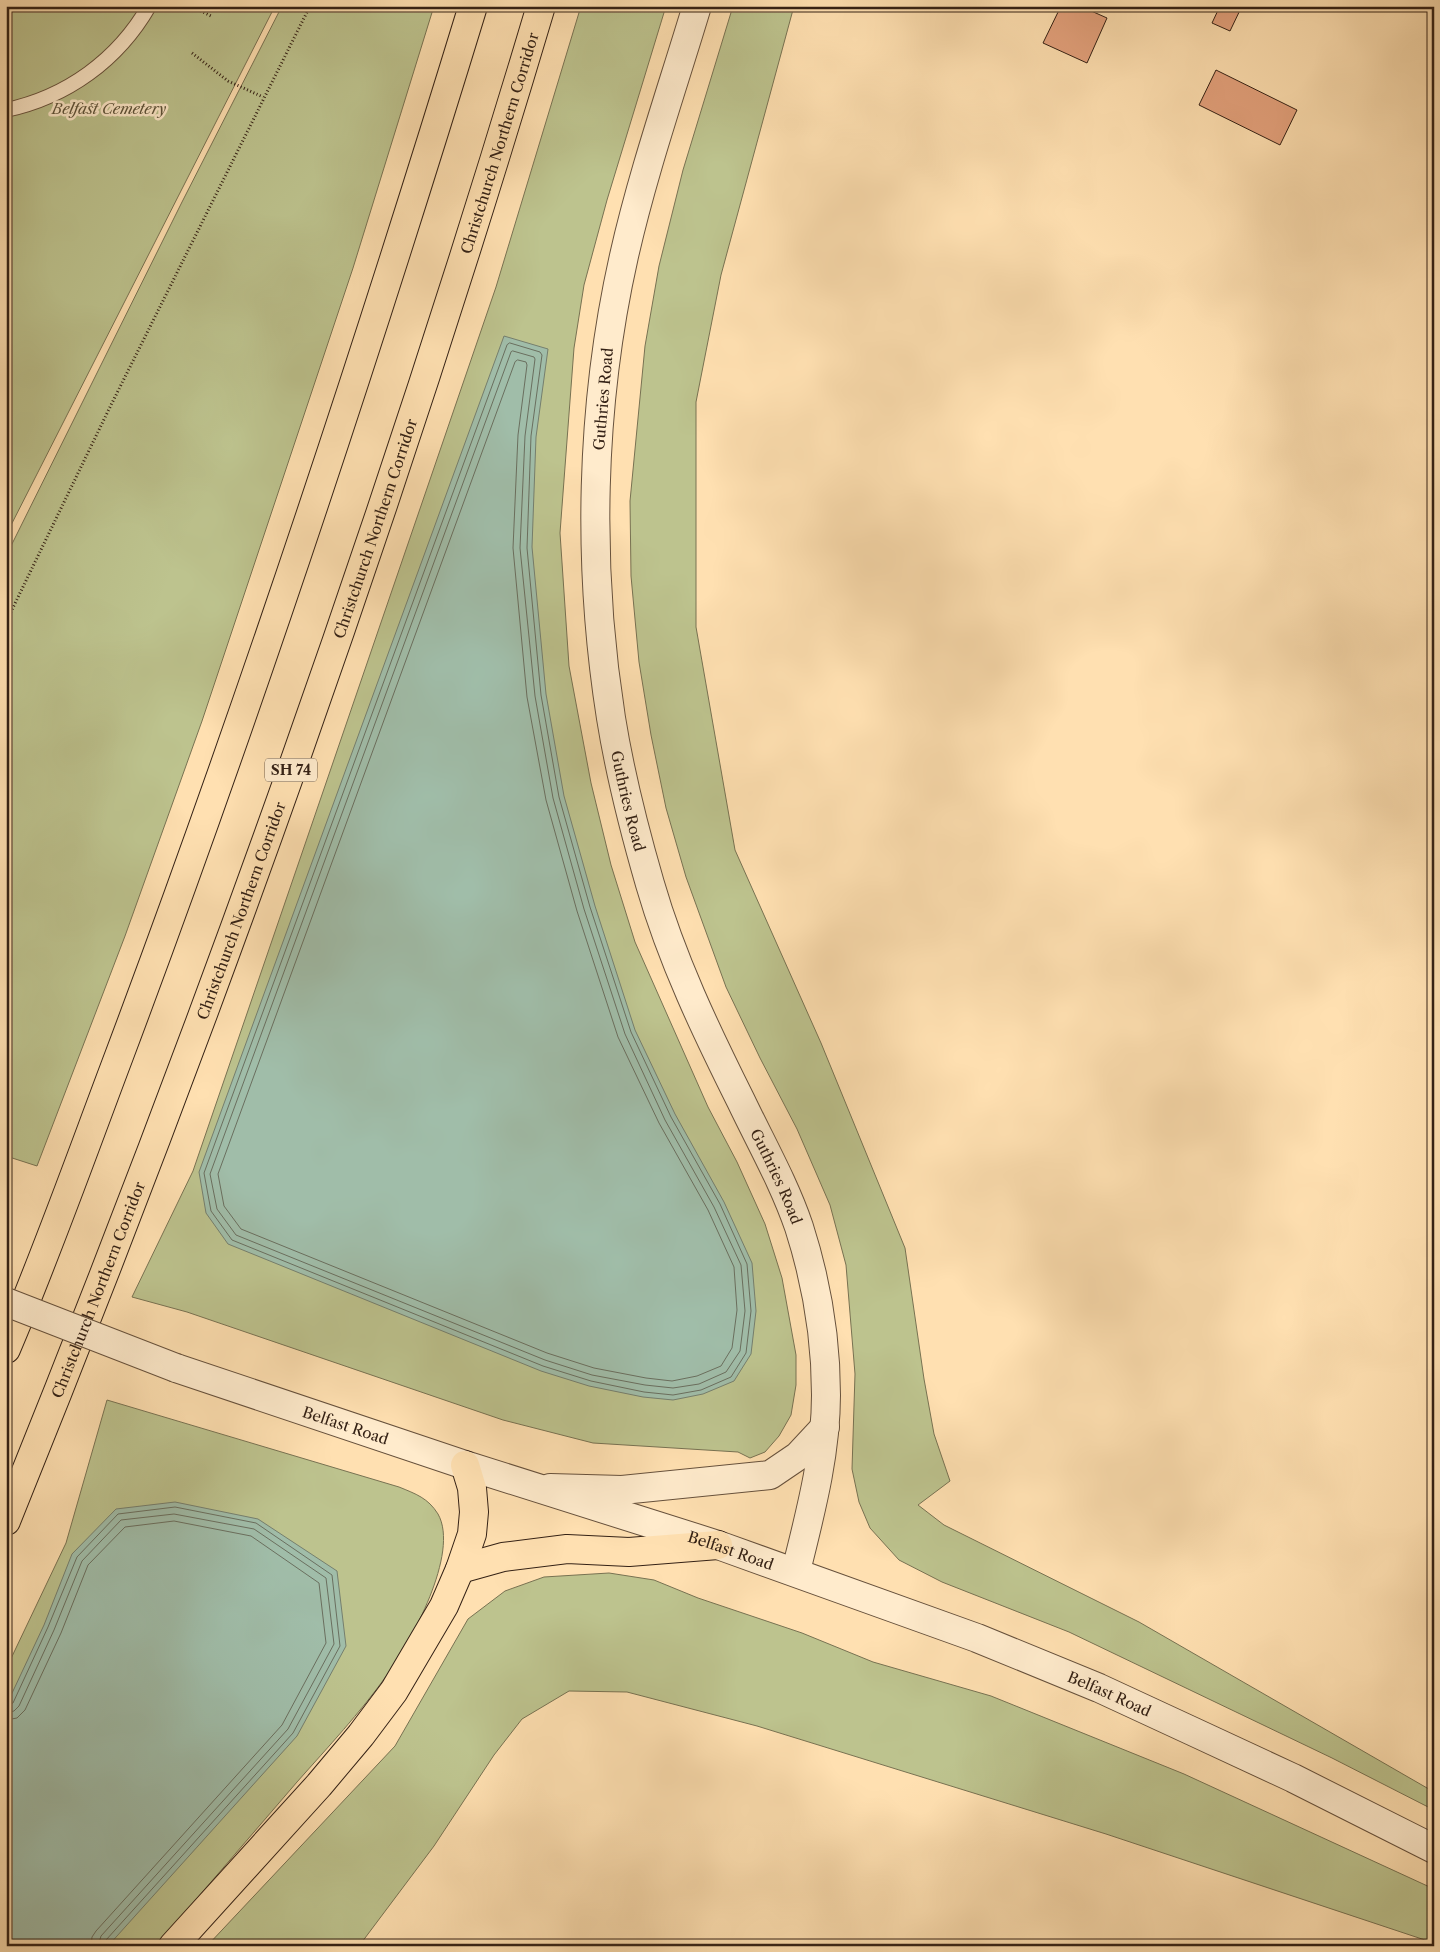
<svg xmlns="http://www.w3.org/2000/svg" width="1440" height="1952" font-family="'Libre Caslon Text',serif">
	<rect width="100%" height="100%" fill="#ffe0b1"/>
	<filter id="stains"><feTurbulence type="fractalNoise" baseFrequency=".004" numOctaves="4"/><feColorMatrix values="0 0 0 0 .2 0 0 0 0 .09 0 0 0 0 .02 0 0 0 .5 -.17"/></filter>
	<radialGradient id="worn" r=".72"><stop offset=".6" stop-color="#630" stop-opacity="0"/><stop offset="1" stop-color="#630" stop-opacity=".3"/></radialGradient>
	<g fill="#bdc38e" stroke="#787252">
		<path d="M6,6H275L6,535Z"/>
		<path d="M282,6H434L353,268L202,721L125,936L37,1166L6,1156V556L182,202Z"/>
		<path d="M581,6H666L607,200L584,285L574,348L560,533L569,666L591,783L611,865L635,942L708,1107L737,1162L765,1224L782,1278L796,1355V1385L791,1415L779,1436L765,1452L750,1458L738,1452L593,1443L503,1420L187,1312L132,1297L193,1171L496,287Z"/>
		<path d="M733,6H794L721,275L696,402V627L735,850L821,1043L905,1248L924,1379L934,1434L950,1481L918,1505L944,1525L1139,1622L1434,1792V1810L1332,1758L1069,1632L942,1582L899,1560L870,1528L859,1502L852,1469L855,1374L846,1265L830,1205L797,1129L760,1058L726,987L686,877L666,808L651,735L639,662L631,576L630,501L645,346L659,266L683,170Z"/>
		<path d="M107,1400L399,1487C416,1494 428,1498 438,1514C460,1553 411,1642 387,1675C360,1713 328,1747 297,1782C250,1837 203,1891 156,1946H6V1669L66,1543Z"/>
		<path d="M609,1573L654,1580L698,1598L802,1633L873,1662L991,1696L1184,1774L1434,1889V1943L1106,1834L757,1726L627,1692L569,1691L522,1719L494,1755L434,1846L359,1946H207L395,1746L468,1619L505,1591L544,1577Z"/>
	</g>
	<g fill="#a0bda9" stroke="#757f6e">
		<path d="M504,336L548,349L536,437L532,547L546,694L564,796L595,906L635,1030L675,1114L724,1202L752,1263L756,1311L751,1354L734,1381L703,1394L673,1400L643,1397L589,1386L541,1371L228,1244L206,1213L199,1172Z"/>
		<path d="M175,1502L258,1519L337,1571L346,1646L297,1736L108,1946H6V1706L44,1625L72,1554L116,1509Z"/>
	</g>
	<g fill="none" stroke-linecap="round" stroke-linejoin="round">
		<g stroke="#6a6f5f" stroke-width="1">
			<path d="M510,343L540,352L542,355L531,436L527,548L541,695L559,797L590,907L631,1032L671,1117L720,1204L747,1264L751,1311L746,1353L731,1377L701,1390L673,1395L644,1392L591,1381L543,1366L232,1240L211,1211L204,1173L507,345Z"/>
			<path d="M513,351L534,357L535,359L525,436L520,548L535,696L553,798L584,909L625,1034L665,1120L714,1207L741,1265L745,1311L740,1351L726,1372L699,1384L673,1388L645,1385L592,1375L545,1360L236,1235L217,1209L210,1174L511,352Z"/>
			<path d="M518,360L526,362L527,365L518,435L513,548L527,697L546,800L577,911L618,1037L659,1123L708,1210L734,1267L737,1310L732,1348L721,1366L697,1376L672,1381L646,1378L594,1368L547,1353L241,1229L224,1206L218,1174L515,362Z"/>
			<path d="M6,1706L13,1703L48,1627L77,1557L118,1514L175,1507L256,1523L332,1575L340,1646L293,1733L106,1940L104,1946"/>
			<path d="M6,1713L14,1711L19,1706L54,1630L82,1561L121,1520L174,1514L254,1529L326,1578L334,1644L288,1729L101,1936L98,1946"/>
			<path d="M6,1720L17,1718L25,1710L61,1633L88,1565L125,1527L174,1521L251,1536L319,1583L326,1643L282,1725L96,1931L92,1937L91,1946"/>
		</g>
	</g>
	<g fill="#e4a27d" stroke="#342115">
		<path d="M1061,6H1080L1107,18L1087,63L1043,43Z"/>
		<path d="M1220,6H1242L1230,31L1212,23Z"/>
		<path d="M1216,70L1297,110L1280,145L1199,105Z"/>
	</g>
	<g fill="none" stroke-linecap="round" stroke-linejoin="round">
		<g stroke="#67513c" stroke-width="16">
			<path id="service" d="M6,110C67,97 118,60 149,6"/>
		</g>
		<g stroke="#67513c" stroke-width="30">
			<g id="minor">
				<path id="s1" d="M697,6C672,89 643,172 624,256C590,407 587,566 611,718C620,774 634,829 650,884C672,960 706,1031 741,1101C761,1143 784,1183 799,1227C816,1280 826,1339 826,1395C826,1455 810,1514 796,1571"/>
				<path d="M550,1488L622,1490L770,1475L798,1456L825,1427"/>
			</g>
		</g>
		<g stroke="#67513c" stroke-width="30">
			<g id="tertiary">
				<path id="s2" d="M176,1368L465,1465L718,1545L977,1638L1099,1688L1194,1732L1293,1778L1434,1849"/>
			</g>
		</g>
		<g stroke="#342115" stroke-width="30">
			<g id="motorway">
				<path d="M6,1349C47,1253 82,1154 119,1056C249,710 365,359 473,6"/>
				<path id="s3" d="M6,1521C207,1025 388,520 541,6"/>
				<path d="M460,1569L503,1557L567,1549L629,1552L718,1545"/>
				<path d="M173,1946L319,1785L361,1735L394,1691L444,1606L460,1569L472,1534L474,1512L472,1488L465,1465"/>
			</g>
		</g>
		<g stroke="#342115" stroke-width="3" stroke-dasharray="1 2.5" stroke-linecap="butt">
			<path d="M191,6L211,16"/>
			<path d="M192,53L228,81L263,97"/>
			<path d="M6,622L111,405L310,6"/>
			<path d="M6,1161L8,1180L6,1195"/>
		</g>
		<use href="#service" stroke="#ffebcc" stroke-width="14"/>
		<use href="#minor" stroke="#ffebcc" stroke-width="28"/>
		<use href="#tertiary" stroke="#ffebcc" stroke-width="28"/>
		<use href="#motorway" stroke="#ffe0b1" stroke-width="28"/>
		<g stroke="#67513c" stroke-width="30" stroke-linecap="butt">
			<path id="tertiary-bridge" d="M6,1302L176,1368"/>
		</g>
		<use href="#tertiary-bridge" stroke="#ffebcc" stroke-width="28"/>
	</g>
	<g text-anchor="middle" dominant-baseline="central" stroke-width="5" stroke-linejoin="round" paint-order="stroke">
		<rect fill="#ffebcc" stroke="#715e4c" stroke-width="1" x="265" y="758.5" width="52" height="23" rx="4"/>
		<g font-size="14" font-weight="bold" fill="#342115">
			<text x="291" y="770">SH 74</text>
		</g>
		<g font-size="15" font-style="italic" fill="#5d5239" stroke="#ffebcc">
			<text x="109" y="108">Belfast Cemetery</text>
		</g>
		<g font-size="15" fill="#342115" stroke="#ffebcc">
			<text stroke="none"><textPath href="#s3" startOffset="1464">Christchurch Northern Corridor</textPath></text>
			<text transform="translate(603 399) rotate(-85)">Guthries Road</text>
			<text stroke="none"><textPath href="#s3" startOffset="1059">Christchurch Northern Corridor</textPath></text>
			<text stroke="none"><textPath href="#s1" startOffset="810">Guthries Road</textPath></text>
			<text stroke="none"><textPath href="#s3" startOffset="654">Christchurch Northern Corridor</textPath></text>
			<text stroke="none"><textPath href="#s1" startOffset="1215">Guthries Road</textPath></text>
			<text stroke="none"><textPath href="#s3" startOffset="249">Christchurch Northern Corridor</textPath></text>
			<text stroke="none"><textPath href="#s2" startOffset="179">Belfast Road</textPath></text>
			<text stroke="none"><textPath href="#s2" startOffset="584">Belfast Road</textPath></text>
			<text stroke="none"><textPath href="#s2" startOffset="989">Belfast Road</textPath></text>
		</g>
	</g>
	<rect width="1440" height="1952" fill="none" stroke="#ffe0b1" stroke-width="25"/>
	<rect x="8" y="8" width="1425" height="1937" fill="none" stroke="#342115" stroke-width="2.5"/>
	<rect x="12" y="12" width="1415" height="1927" fill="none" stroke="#342115"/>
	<rect width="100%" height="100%" filter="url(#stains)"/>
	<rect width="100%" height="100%" fill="url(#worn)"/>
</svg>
